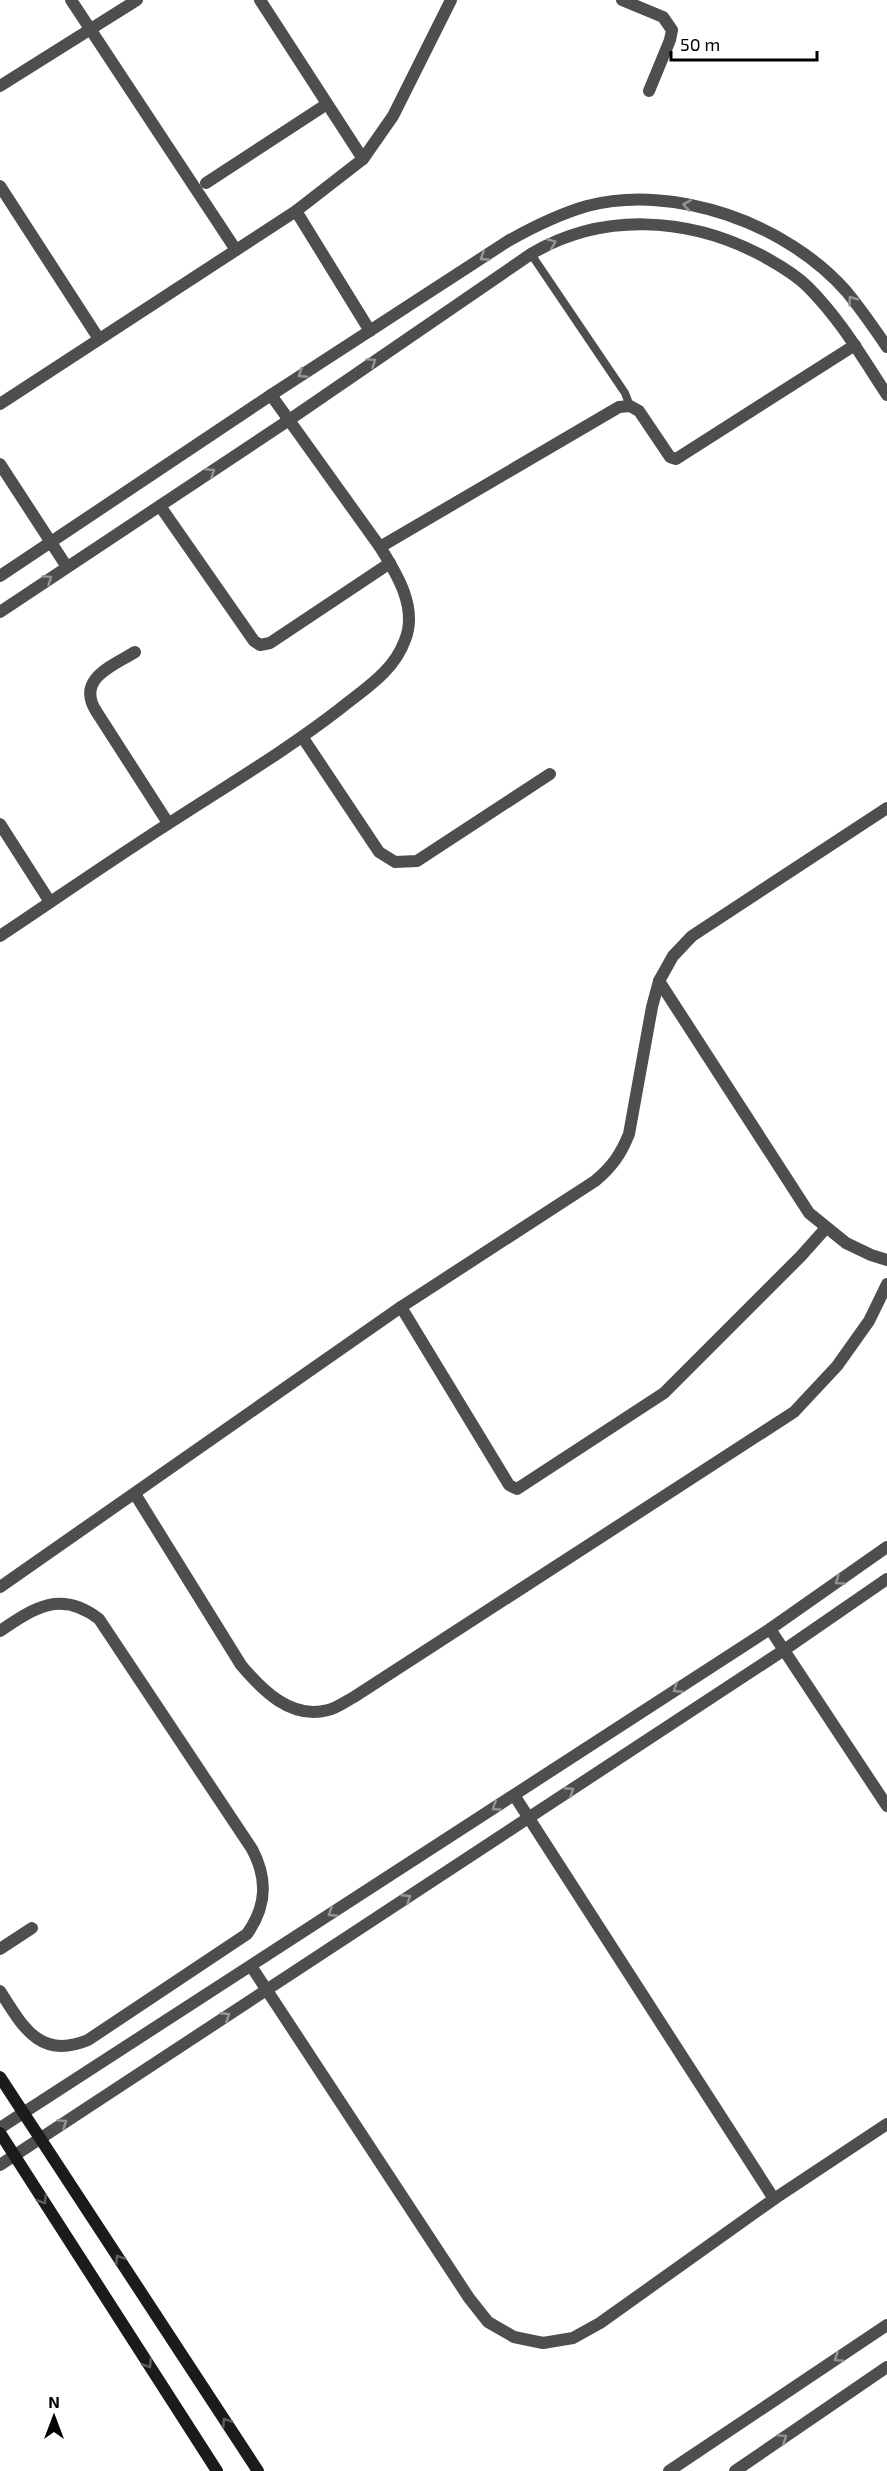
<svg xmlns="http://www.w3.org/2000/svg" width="887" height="2471" font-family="'Exo 2',sans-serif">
	<rect width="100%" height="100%" fill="#fff"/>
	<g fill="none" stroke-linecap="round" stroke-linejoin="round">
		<path stroke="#4e4e4e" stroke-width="8" d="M531,254L625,393L630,406"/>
		<g stroke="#4e4e4e" stroke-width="12">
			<path d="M71,0L236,250"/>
			<path d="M260,0L363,159"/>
			<path d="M622,0L663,17L672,30L670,40L649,91"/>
			<path d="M0,86L137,0"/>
			<path d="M206,183L327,104"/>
			<path d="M0,186L99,339"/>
			<path d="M296,211L370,331"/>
			<path d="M0,404L296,211L363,159L393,116L451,0"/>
			<path d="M0,464L67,567"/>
			<path d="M160,506L254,641L260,645L270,643L390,563"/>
			<path d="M380,547L619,407L630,406L639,411L670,457L676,459L855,345"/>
			<path d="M0,576L271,395L508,241C533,227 559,214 587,206C675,183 787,224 846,291C861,309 874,328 887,347"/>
			<path d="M0,612L289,420L531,254C602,212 687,217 759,254C776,263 795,274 808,287C840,319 862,357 887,395"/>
			<path d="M135,652C112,666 76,679 96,711L168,823"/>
			<path d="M303,738L379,852L395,862L417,861L550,774"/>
			<path d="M0,824L50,902"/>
			<path d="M0,936C57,898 113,859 171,822C228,785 287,750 341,708C366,688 394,671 405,640C418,608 397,574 380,547L271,395"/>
			<path d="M659,981L809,1213L846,1243L871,1255L887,1260"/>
			<path d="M401,1307L509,1485L517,1489L664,1393L801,1256L826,1228"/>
			<path d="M135,1494L241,1665C262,1690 291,1720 328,1710C337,1708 346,1701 354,1697L794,1412L837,1366L869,1321L887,1284"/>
			<path d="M0,1587L401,1307L595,1181C612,1167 621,1154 629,1134L652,1007L659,981L673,956L692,936L887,808"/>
			<path d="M770,1629L887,1806"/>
			<path d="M0,1631C35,1607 61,1590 99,1619L252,1849C268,1879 267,1906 247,1934L88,2040C40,2060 23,2027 0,1991"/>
			<path d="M514,1795L774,2199"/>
			<path d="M0,1949L32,1928"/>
			<path d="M251,1966L469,2298L488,2322L514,2337L543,2343L573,2338L600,2323L774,2199L887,2124"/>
			<path d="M0,2128L770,1629L887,1547"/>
			<path d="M0,2165L784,1650L887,1579"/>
			<path d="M669,2471L887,2325"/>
			<path d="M735,2471L887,2367"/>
		</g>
		<g stroke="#1b1b1b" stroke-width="12">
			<path d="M0,2077L258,2471"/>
			<path d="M0,2133L217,2471"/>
		</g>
	</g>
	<defs><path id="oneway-chevron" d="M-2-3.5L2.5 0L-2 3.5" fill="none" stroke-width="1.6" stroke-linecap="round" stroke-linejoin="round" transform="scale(1.5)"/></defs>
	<g stroke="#959595">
		<use href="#oneway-chevron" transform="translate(687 205) rotate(-171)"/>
		<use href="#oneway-chevron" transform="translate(552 243) rotate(-22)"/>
		<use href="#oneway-chevron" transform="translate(484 257) rotate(147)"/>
		<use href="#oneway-chevron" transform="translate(852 300) rotate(-127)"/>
		<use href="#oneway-chevron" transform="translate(372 362) rotate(-35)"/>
		<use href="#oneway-chevron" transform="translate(302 374) rotate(147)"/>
		<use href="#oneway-chevron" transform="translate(211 472) rotate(-33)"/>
		<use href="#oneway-chevron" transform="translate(48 579) rotate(-34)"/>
		<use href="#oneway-chevron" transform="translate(839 1581) rotate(145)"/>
		<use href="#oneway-chevron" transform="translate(677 1689) rotate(147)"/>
		<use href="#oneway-chevron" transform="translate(570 1791) rotate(-33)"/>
		<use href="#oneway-chevron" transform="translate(496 1807) rotate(147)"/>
		<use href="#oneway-chevron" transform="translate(407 1898) rotate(-33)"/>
		<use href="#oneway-chevron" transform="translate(332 1913) rotate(147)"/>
		<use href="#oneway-chevron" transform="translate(226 2016) rotate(-33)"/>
		<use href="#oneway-chevron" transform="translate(63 2123) rotate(-34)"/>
		<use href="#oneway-chevron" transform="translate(838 2358) rotate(146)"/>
		<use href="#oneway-chevron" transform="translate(783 2438) rotate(-34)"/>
	</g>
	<g stroke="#5f5f5f">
		<use href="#oneway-chevron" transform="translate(43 2200) rotate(57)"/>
		<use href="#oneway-chevron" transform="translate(119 2259) rotate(-123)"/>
		<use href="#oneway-chevron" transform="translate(148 2364) rotate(57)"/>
		<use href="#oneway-chevron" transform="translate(226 2422) rotate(-123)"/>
	</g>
	<g transform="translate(54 2417)" stroke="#ffffff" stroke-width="4.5" paint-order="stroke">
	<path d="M0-4.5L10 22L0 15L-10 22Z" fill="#000000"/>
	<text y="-9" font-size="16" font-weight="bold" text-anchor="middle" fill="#000000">N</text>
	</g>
	<path d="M671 51v9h146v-9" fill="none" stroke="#000000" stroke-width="3"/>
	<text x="680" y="51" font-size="18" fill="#000000" stroke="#ffffff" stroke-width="4.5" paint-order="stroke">50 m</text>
</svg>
